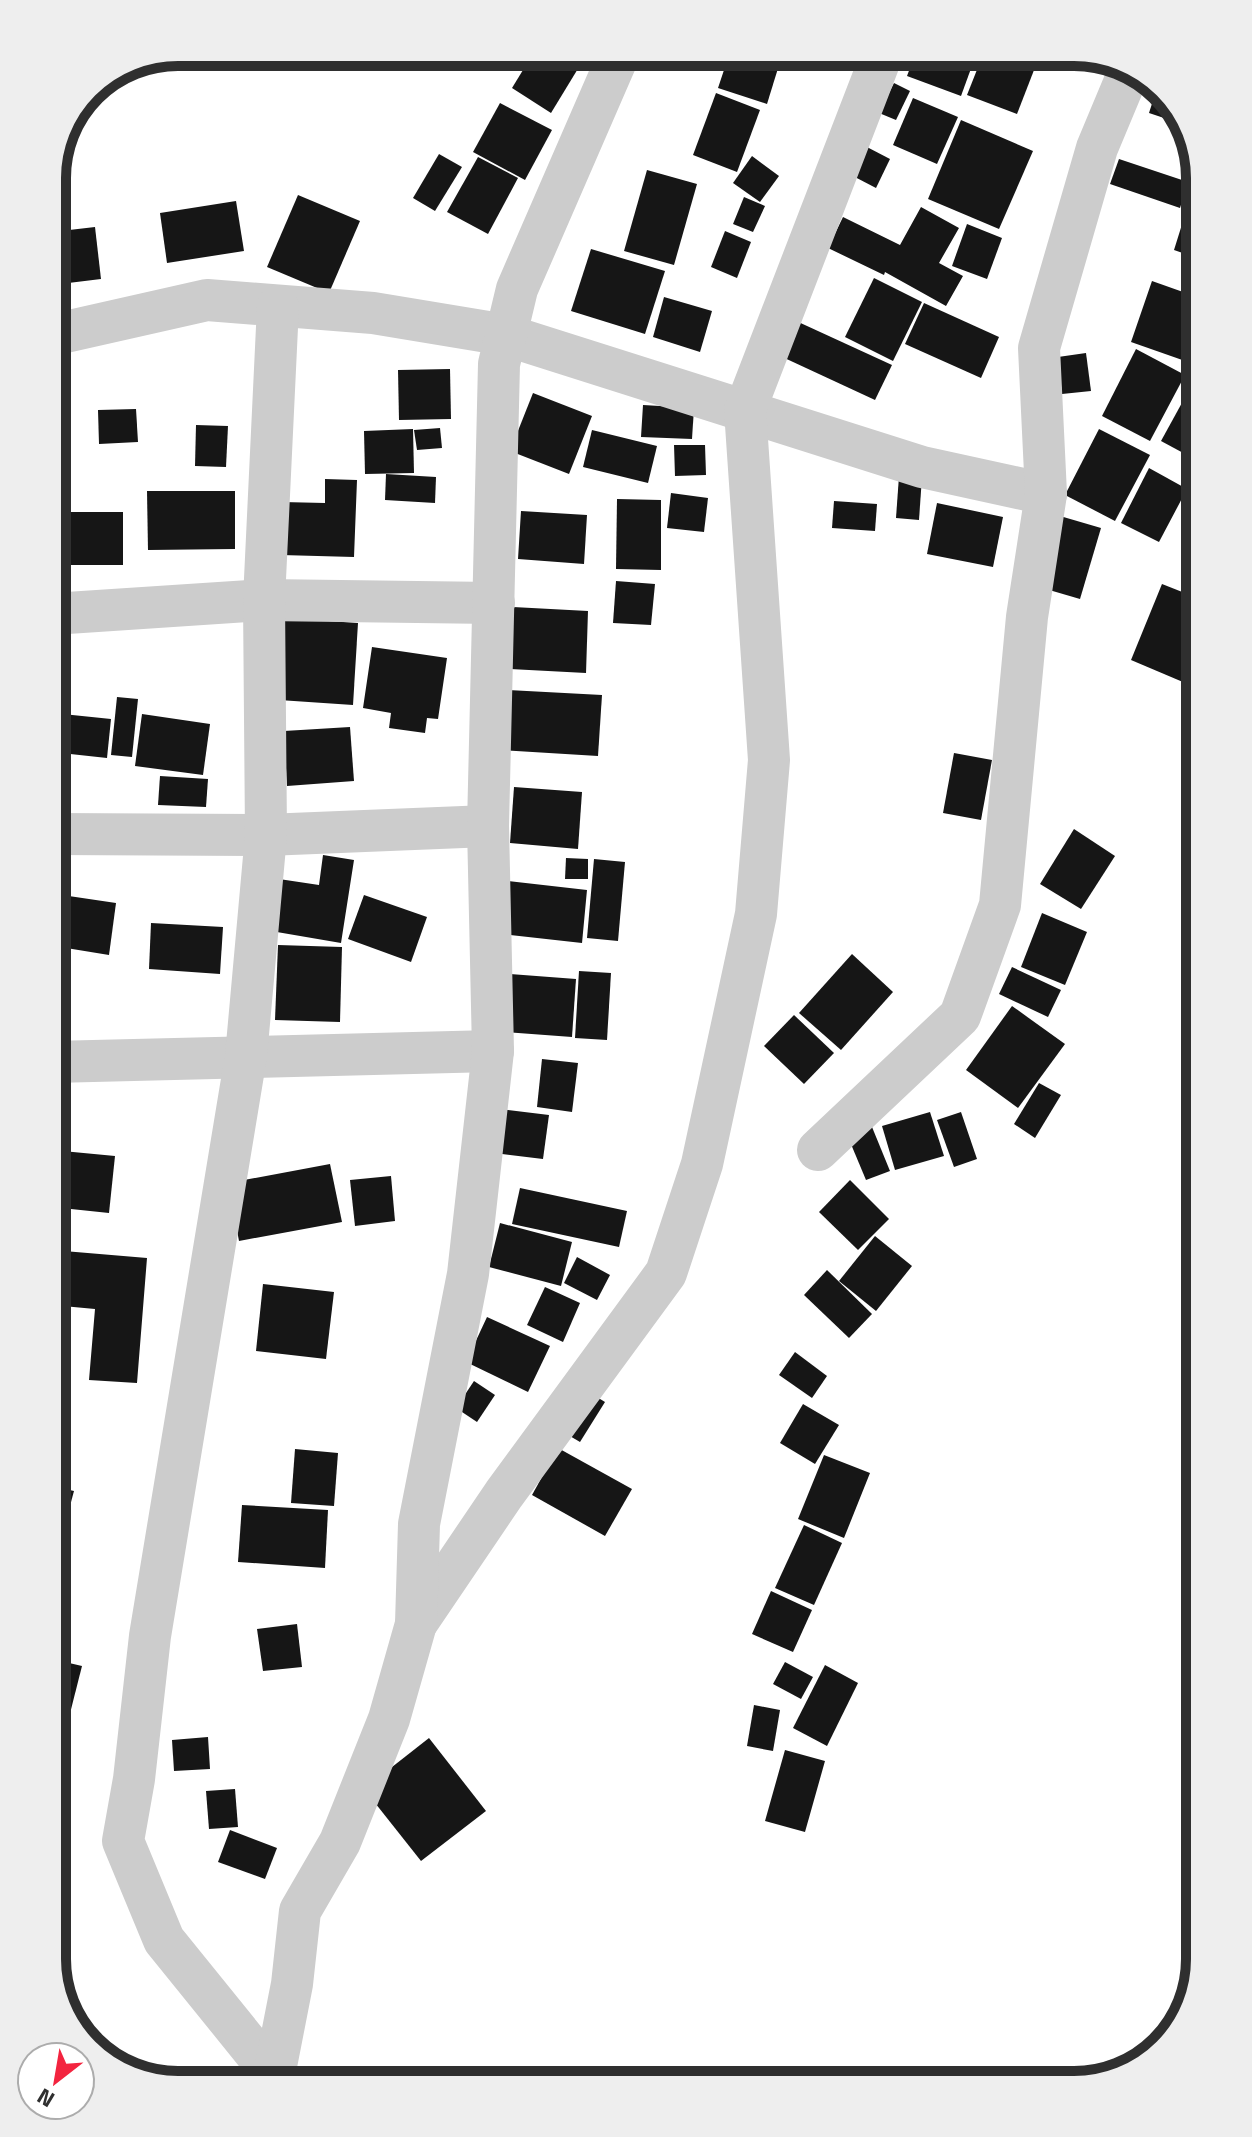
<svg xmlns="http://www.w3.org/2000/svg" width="1252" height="2137" font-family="'Titillium Web',sans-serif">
	<rect width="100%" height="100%" fill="#fff"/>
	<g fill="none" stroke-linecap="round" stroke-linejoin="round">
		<path stroke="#c6e1ef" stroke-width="12" d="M149,64L212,61L253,52"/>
	</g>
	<g fill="#161616">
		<path d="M507,52H530L519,70L502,60Z"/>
		<path d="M534,52H554L579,67L551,113L512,88Z"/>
		<path d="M652,52H678L671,63Z"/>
		<path d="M730,52H783L767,104L718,88Z"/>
		<path d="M916,52H977L961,96L907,76Z"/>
		<path d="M984,52H1041L1017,114L967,95Z"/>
		<path d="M894,83L910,91L896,120L879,113Z"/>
		<path d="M1157,88L1187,123L1188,126L1149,113Z"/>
		<path d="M716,93L760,110L737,172L693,155Z"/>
		<path d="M913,98L958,117L937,164L893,145Z"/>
		<path d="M500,103L552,130L525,180L473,152Z"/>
		<path d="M961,120L1033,151L999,229L928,199Z"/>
		<path d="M865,146L890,159L876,188L851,175Z"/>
		<path d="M439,154L462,167L435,211L413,198Z"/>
		<path d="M752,156L779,176L760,202L733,183Z"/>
		<path d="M478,157L518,178L488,234L447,212Z"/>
		<path d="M1119,159L1188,182L1180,208L1110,184Z"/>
		<path d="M647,170L697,184L674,265L624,251Z"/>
		<path d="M1195,183L1200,184V259L1174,250Z"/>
		<path d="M298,195L360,221L329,293L267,267Z"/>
		<path d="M744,197L765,206L753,232L733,224Z"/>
		<path d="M236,201L244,251L167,263L160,213Z"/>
		<path d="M921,207L959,228L939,263L963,276L946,306L885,272L884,275L828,248L843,217L900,245Z"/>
		<path d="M967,224L1002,238L987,279L952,266Z"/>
		<path d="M95,227L101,279L52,285V232Z"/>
		<path d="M725,231L751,242L737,278L711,267Z"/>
		<path d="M591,249L665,271L645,334L571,311Z"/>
		<path d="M874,278L922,302L893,361L845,337Z"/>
		<path d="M1152,281L1200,298V326L1188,362L1131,342Z"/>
		<path d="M664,297L712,311L700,352L653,337Z"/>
		<path d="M924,303L999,337L981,378L905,344Z"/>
		<path d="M794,320L892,365L875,400L778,355Z"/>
		<path d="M1136,349L1185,375L1150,441L1102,416Z"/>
		<path d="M1086,353L1091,391L1062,394L1058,357Z"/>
		<path d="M450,369L451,419L399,420L398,370Z"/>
		<path d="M1200,370V462L1161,441Z"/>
		<path d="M533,393L592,416L569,474L510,451Z"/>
		<path d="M643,405L694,408L692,439L641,437Z"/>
		<path d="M136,409L138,442L99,444L98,410Z"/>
		<path d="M196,425L228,426L226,467L195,466Z"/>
		<path d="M440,428L442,448L417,450L414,430Z"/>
		<path d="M413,429L414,473L365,474L364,431Z"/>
		<path d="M1099,429L1150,455L1115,521L1065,495Z"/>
		<path d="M592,430L657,446L648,483L583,467Z"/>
		<path d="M674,445H705L706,475L675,476Z"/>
		<path d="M1149,468L1187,489L1159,542L1121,523Z"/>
		<path d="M386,474L436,477L435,503L385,500Z"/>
		<path d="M899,476L922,477L919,520L896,518Z"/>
		<path d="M325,479L357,480L354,557L281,555L282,502L325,503Z"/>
		<path d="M147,491H235V549L148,550Z"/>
		<path d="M671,493L708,498L704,532L667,528Z"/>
		<path d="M617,499L661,500V570L616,569Z"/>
		<path d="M834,501L877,504L875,531L832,528Z"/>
		<path d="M937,503L1003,517L993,567L927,554Z"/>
		<path d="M521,511L587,515L584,564L518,559Z"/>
		<path d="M1200,511V535L1190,530Z"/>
		<rect x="52" y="512" width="71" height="53"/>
		<path d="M1060,516L1101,528L1080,599L1039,587Z"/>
		<path d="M616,581L655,584L651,625L613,623Z"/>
		<path d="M1162,584L1200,599V661L1190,685L1131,660Z"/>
		<path d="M513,607L588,611L586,673L510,669Z"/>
		<path d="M284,618L358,623L353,705L279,700Z"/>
		<path d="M372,647L447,658L438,719L427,718L425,733L389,728L391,713L363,708Z"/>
		<path d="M506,690L602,695L598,756L502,750Z"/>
		<path d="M117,697L138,699L132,757L111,755Z"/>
		<path d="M53,713L111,719L107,758L52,752Z"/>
		<path d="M142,714L210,724L203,775L135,766Z"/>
		<path d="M350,727L354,781L287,786L284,731Z"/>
		<path d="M954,753L992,760L981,820L943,813Z"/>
		<path d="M160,776L208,779L206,807L158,805Z"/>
		<path d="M514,787L582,792L578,849L510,843Z"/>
		<path d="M1074,829L1115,856L1081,909L1040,884Z"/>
		<path d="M323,855L354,860L341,943L271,931L279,879L319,885Z"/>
		<path d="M566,858L588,859V879H565Z"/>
		<path d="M594,859L625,862L618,941L587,938Z"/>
		<path d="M507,881L587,890L582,943L501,934Z"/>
		<path d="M62,895L116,903L109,955L54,946Z"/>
		<path d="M364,895L427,917L411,962L348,939Z"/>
		<path d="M1042,913L1087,932L1065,985L1021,967Z"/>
		<path d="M151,923L223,927L220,974L149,969Z"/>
		<path d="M278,945L342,947L340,1022L275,1020Z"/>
		<path d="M852,954L893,992L841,1050L799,1013Z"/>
		<path d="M1012,967L1061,990L1048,1017L999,994Z"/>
		<path d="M579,971L611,973L607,1040L575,1038Z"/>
		<path d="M510,974L576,979L572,1037L506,1032Z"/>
		<path d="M1012,1006L1065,1044L1018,1108L966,1070Z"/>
		<path d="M794,1015L834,1053L804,1084L764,1046Z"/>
		<path d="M542,1059L578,1063L572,1112L537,1107Z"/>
		<path d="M1039,1083L1061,1095L1035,1138L1014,1124Z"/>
		<path d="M500,1109L549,1115L543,1159L494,1153Z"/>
		<path d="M930,1112L944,1156L895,1170L882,1126Z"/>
		<path d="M961,1112L977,1159L954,1167L937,1120Z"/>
		<path d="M872,1127L890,1171L866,1180L848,1137Z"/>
		<path d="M52,1150L115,1156L109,1213L52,1207Z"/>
		<path d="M330,1164L342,1222L239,1241L228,1183Z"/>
		<path d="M391,1176L395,1221L355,1226L350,1180Z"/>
		<path d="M850,1180L889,1219L858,1250L819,1212Z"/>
		<path d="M520,1188L627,1211L619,1247L512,1224Z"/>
		<path d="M500,1223L572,1242L561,1286L489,1267Z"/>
		<path d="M875,1236L912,1266L876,1311L839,1281Z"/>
		<path d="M52,1250L147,1258L137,1383L89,1380L95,1309L52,1305Z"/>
		<path d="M577,1257L610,1275L597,1300L564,1283Z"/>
		<path d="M827,1270L872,1314L849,1338L804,1295Z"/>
		<path d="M263,1284L334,1292L326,1359L256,1351Z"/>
		<path d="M545,1287L580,1303L563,1342L527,1325Z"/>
		<path d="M487,1317L550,1346L528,1392L466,1362Z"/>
		<path d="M795,1352L827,1376L812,1398L779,1375Z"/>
		<path d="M474,1381L495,1395L477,1422L456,1408Z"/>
		<path d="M587,1391L605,1402L580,1442L563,1432Z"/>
		<path d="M803,1404L839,1425L815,1464L780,1443Z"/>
		<path d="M558,1448L632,1489L605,1536L532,1495Z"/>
		<path d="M295,1449L338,1453L334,1506L291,1503Z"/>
		<path d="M824,1455L870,1473L844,1538L798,1519Z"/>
		<path d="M52,1486L74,1491L53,1569H52Z"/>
		<path d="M242,1505L328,1510L325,1568L238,1562Z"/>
		<path d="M804,1525L842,1543L814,1605L775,1588Z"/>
		<path d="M771,1591L812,1610L793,1652L752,1634Z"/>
		<path d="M297,1624L302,1667L263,1671L257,1629Z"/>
		<path d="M52,1659L82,1666L64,1737L52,1734Z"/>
		<path d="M785,1662L813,1677L801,1699L773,1684Z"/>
		<path d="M825,1665L858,1683L827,1746L793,1728Z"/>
		<path d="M754,1705L780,1710L773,1751L747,1746Z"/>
		<path d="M208,1737L210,1769L174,1771L172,1740Z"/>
		<path d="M429,1738L486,1811L421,1861L364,1789Z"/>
		<path d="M785,1750L825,1761L805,1832L765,1821Z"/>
		<path d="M235,1789L238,1827L209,1829L206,1791Z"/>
		<path d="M230,1830L277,1848L265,1879L218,1862Z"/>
	</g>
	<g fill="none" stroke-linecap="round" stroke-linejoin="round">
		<g stroke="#ccc" stroke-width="42">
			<path d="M52,335L207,300L373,313L506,335L922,467L1046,494"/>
			<path d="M52,614L264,600L494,603"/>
			<path d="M52,834L266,835L488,826"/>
			<path d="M52,1062L493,1051"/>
			<path d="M818,1150L960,1016L1000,905L1027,617L1046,494L1039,348L1097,148L1130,69"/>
			<path d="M416,1624L504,1494L666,1273L702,1164L756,914L769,760L745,410L883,52"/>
			<path d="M274,2076L164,1940L123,1841L134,1779L150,1636L246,1056L266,835L264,600L278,306"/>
			<path d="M277,2085L274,2076L292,1984L300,1911L340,1842L389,1719L416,1624L419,1524L468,1274L493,1051L488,826L499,364L517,289L620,52"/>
		</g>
	</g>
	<path d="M0 0H1252V2137H0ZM178 66H1074A112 112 0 0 1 1186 178V1959A112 112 0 0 1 1074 2071H178A112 112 0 0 1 66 1959V178A112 112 0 0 1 178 66Z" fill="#eee" fill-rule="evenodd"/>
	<path fill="none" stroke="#2f2f2f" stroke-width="10" d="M178 66H1074A112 112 0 0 1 1186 178V1959A112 112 0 0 1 1074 2071H178A112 112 0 0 1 66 1959V178A112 112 0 0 1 178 66Z"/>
	<g transform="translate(56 2081) rotate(211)"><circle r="38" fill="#ffffff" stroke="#acacac" stroke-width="2"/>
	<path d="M0-6L14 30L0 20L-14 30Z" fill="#f3243f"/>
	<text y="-12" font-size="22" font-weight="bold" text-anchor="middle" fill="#2f2f2f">N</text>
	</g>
</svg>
